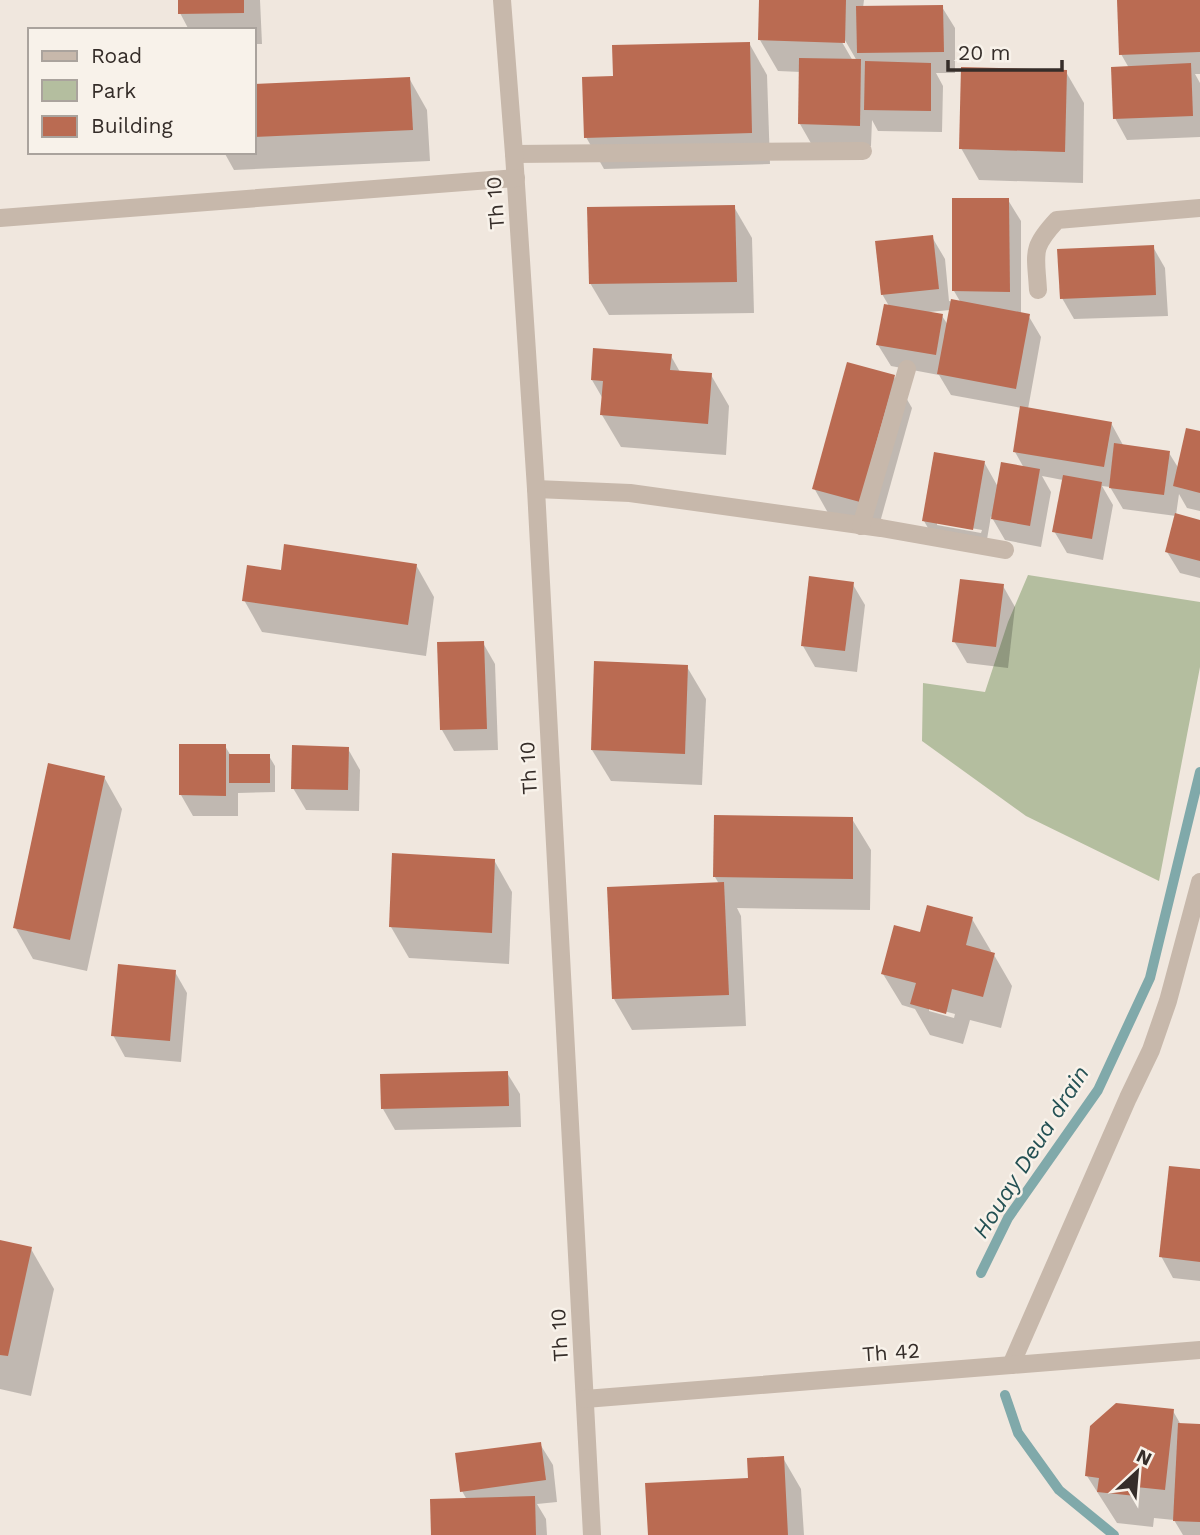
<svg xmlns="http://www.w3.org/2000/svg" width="1200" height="1535" font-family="'Work Sans',sans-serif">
	<rect width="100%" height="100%" fill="#f0e7de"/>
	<path fill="#b4be9f" d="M1028,575L1200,602V667L1159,881L1026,816L922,741L923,683L985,692L1008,622Z"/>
	<g fill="#0003" fill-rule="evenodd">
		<path d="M180,0H260L262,44H254V30H189L180,13Z"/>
		<path d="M761,0H864L863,8L942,7L955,28V73H936L943,86L942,132L878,131L872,120L871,146L812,145L800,124L801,72L778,71L760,40ZM842,35L857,61H853L839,37Z"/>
		<path d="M1119,0H1200V74H1195L1200,83V137L1127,140L1115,118L1129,68L1121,54Z"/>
		<path d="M749,43L767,75L770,164L604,169L586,137L615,77Z"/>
		<path d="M1066,72L1084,103L1083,183L979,180L961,148Z"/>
		<path d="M409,78L427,110L430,161L234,170L224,152H254V86Z"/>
		<path d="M1008,200L1021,221V314L1028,315L1041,337L1028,409L1111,423L1123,445L1169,453L1179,469L1200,433V511L1187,508L1179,494L1176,515L1200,522V578L1180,573L1167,552L1176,516L1123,509L1110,487L1102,486L1113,505L1103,560L1067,553L1054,531L1063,480L1042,476L1051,492L1041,547L1005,540L991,516L985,551L936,542L924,521L984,462L998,487L1024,468L1015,452L1022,408L951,395L939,375L891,366L878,345L889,306L882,294L932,237L945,259L949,301L961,303L954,291ZM950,310L948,325L942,316L929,312ZM937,522L982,530L981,533L937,525Z"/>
		<path d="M734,207L752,238L754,313L609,315L590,283Z"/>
		<path d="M1153,247L1165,268L1168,316L1074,319L1062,298Z"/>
		<path d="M671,356L680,372L711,375L729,406L726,455L621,447L602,415L603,399L592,380Z"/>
		<path d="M894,377L912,408L877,533L832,520L814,488Z"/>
		<path d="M416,565L434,597L426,656L262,632L244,600L282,572Z"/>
		<path d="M852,583L865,605L857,672L815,667L803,646Z"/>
		<path d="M1003,586L1015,607L1008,668L967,663L954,641Z"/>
		<path d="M483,643L495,664L498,750L454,751L442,730Z"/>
		<path d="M687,667L706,699L702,785L611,781L592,750Z"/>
		<path d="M225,746L231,756H269L275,766V792L238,793V816H193L181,795Z"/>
		<path d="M348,749L360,770L359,811L306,810L293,788Z"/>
		<path d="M104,777L122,809L87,971L33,959L15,927Z"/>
		<path d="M852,819L871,850L870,910L737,908L741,916L746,1026L632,1030L614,999L719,884L715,877Z"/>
		<path d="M494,860L512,892L509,964L409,958L391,927Z"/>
		<path d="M972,919L991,951L990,954L994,955L1012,986L1001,1028L970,1020L963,1044L930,1035L915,1009L902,1005L883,974ZM929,1007L955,1014L954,1018L929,1011Z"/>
		<path d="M175,972L187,993L181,1062L125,1057L113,1035Z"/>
		<path d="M507,1073L520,1094L521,1127L395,1130L383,1109Z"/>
		<path d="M1200,1171V1281L1173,1278L1161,1256Z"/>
		<path d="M0,1242L31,1249L54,1289L31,1396L0,1389Z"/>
		<path d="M1173,1411L1181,1425L1200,1426V1535H1183L1174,1520L1154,1518L1153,1527L1117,1523L1087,1476Z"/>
		<path d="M540,1444L553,1465L557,1502L537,1504L546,1519L547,1535H433L467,1500L462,1491Z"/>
		<path d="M783,1458L801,1489L804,1535H650L750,1479Z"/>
	</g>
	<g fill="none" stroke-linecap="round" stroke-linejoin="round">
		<g stroke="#80a9aa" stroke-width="10">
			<path d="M981,1273L1008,1218L1098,1090L1150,978L1200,772"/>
			<path d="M1005,1395L1018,1433L1059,1490L1114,1535"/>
		</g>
	</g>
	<g fill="#ba6b52">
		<path d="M178,0H244V13L178,14Z"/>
		<path d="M759,0H846L845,43L758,40Z"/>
		<path d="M1117,0H1200V52L1119,55Z"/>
		<path d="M943,5L944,52L857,53L856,6Z"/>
		<path d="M750,42L752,133L584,138L582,77L613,76L612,45Z"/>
		<path d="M799,58L861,59L860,126L798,124Z"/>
		<path d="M865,61L931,63V111L864,110Z"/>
		<path d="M1191,63L1193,116L1113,119L1111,67Z"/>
		<path d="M961,67L1067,70L1065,152L959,149Z"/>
		<path d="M410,77L413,130L254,137V84Z"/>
		<path d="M952,198H1009L1010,292L952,291Z"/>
		<path d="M735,205L737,282L589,284L587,207Z"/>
		<path d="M933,235L939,289L881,295L875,241Z"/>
		<path d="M1154,245L1156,295L1060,299L1057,249Z"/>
		<path d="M951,299L1030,314L1016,389L937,374Z"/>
		<path d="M884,304L943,314L936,355L876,345Z"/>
		<path d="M593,348L672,354L670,370L712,373L708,424L600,415L603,381L591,380Z"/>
		<path d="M847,362L895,375L860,502L812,489Z"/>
		<path d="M1020,406L1112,422L1104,467L1013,452Z"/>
		<path d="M1186,428L1200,431V493L1173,486Z"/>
		<path d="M1114,443L1170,451L1164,495L1109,488Z"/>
		<path d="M934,452L985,461L973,530L922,521Z"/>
		<path d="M1001,462L1040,469L1030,526L991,519Z"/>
		<path d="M1063,475L1102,482L1092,539L1052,532Z"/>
		<path d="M1175,513L1200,520V561L1165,552Z"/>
		<path d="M284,544L417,564L408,625L242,601L247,565L281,570Z"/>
		<path d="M809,576L854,582L845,651L801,646Z"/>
		<path d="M960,579L1004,584L996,647L952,642Z"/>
		<path d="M484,641L487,729L440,730L437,642Z"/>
		<path d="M594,661L688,665L685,754L591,750Z"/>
		<path d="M179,744H226V796L179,795Z"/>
		<path d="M292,745L349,747L348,790L291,789Z"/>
		<rect x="229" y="754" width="41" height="29"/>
		<path d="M48,763L105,776L70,940L13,928Z"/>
		<path d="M714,815L853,817V879L713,877Z"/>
		<path d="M392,853L495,859L492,933L389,927Z"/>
		<path d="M724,882L729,995L612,999L607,887Z"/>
		<path d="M927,905L973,917L966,945L995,953L983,997L952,989L946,1014L910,1004L916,983L881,974L894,925L920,932Z"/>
		<path d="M118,964L176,970L170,1041L111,1036Z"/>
		<path d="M508,1071L509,1106L381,1109L380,1074Z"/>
		<path d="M1169,1166L1200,1169V1262L1159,1257Z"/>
		<path d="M0,1240L32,1247L8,1356L0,1355Z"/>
		<path d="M1116,1403L1174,1409L1165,1490L1136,1487V1496L1097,1492L1099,1478L1085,1476L1090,1426Z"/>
		<path d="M1178,1423L1200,1424V1522L1173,1521Z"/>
		<path d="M541,1442L546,1480L460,1492L455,1453Z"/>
		<path d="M784,1456L788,1535H648L645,1483L748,1478L747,1458Z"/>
		<path d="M535,1496L536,1535H431L430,1499Z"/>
	</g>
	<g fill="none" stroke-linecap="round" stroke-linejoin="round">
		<g stroke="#c7b8ab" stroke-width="18">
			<path d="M514,154L863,151"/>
			<path d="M1038,290C1036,253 1030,249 1057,220L1200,208"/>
			<path d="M536,489L630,493L881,528L1005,550"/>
			<path d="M861,526L907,369"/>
		</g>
		<g stroke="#c7b8ab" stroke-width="18">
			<path d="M502,0L514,154L536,489L592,1535"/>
			<path d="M0,218L516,178"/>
			<path d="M1011,1365L1128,1098L1151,1050L1168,1001L1200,882"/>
			<path d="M585,1399L1200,1350"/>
		</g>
	</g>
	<g text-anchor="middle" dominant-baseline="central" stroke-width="5" stroke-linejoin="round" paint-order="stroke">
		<g font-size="21" fill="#352d29" stroke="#f8f2ea">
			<text transform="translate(495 203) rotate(-94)">Th 10</text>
			<text transform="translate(528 768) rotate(-93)">Th 10</text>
			<text transform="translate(559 1335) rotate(-93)">Th 10</text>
			<text transform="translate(891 1352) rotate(-4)">Th 42</text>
		</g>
		<g font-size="23" font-style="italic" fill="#235053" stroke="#f8f2ea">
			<text transform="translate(1031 1152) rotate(-58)">Houay Deua drain</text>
		</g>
	</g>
	<rect x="28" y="28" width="228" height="126" fill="#f8f2ea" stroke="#aaa39d" stroke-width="2"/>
	<rect x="42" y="51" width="35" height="10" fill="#c7b8ab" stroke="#aaa39d" stroke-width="2"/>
	<text x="91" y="63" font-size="21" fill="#352d29">Road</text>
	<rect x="42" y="80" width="35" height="21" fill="#b4be9f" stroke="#aaa39d" stroke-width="2"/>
	<text x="91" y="98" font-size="21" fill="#352d29">Park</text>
	<rect x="42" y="116" width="35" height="21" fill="#ba6b52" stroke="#aaa39d" stroke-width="2"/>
	<text x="91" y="133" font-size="21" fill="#352d29">Building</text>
	<g transform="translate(1137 1472) rotate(26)" stroke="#f8f2ea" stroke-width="5" paint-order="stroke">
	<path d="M0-5L12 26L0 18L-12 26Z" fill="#352d29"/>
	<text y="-10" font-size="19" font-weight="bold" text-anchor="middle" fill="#352d29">N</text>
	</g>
	<path d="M948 60v10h114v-10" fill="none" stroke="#352d29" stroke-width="3.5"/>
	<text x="958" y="60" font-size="21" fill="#352d29" stroke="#f8f2ea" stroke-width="5" paint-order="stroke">20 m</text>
</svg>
